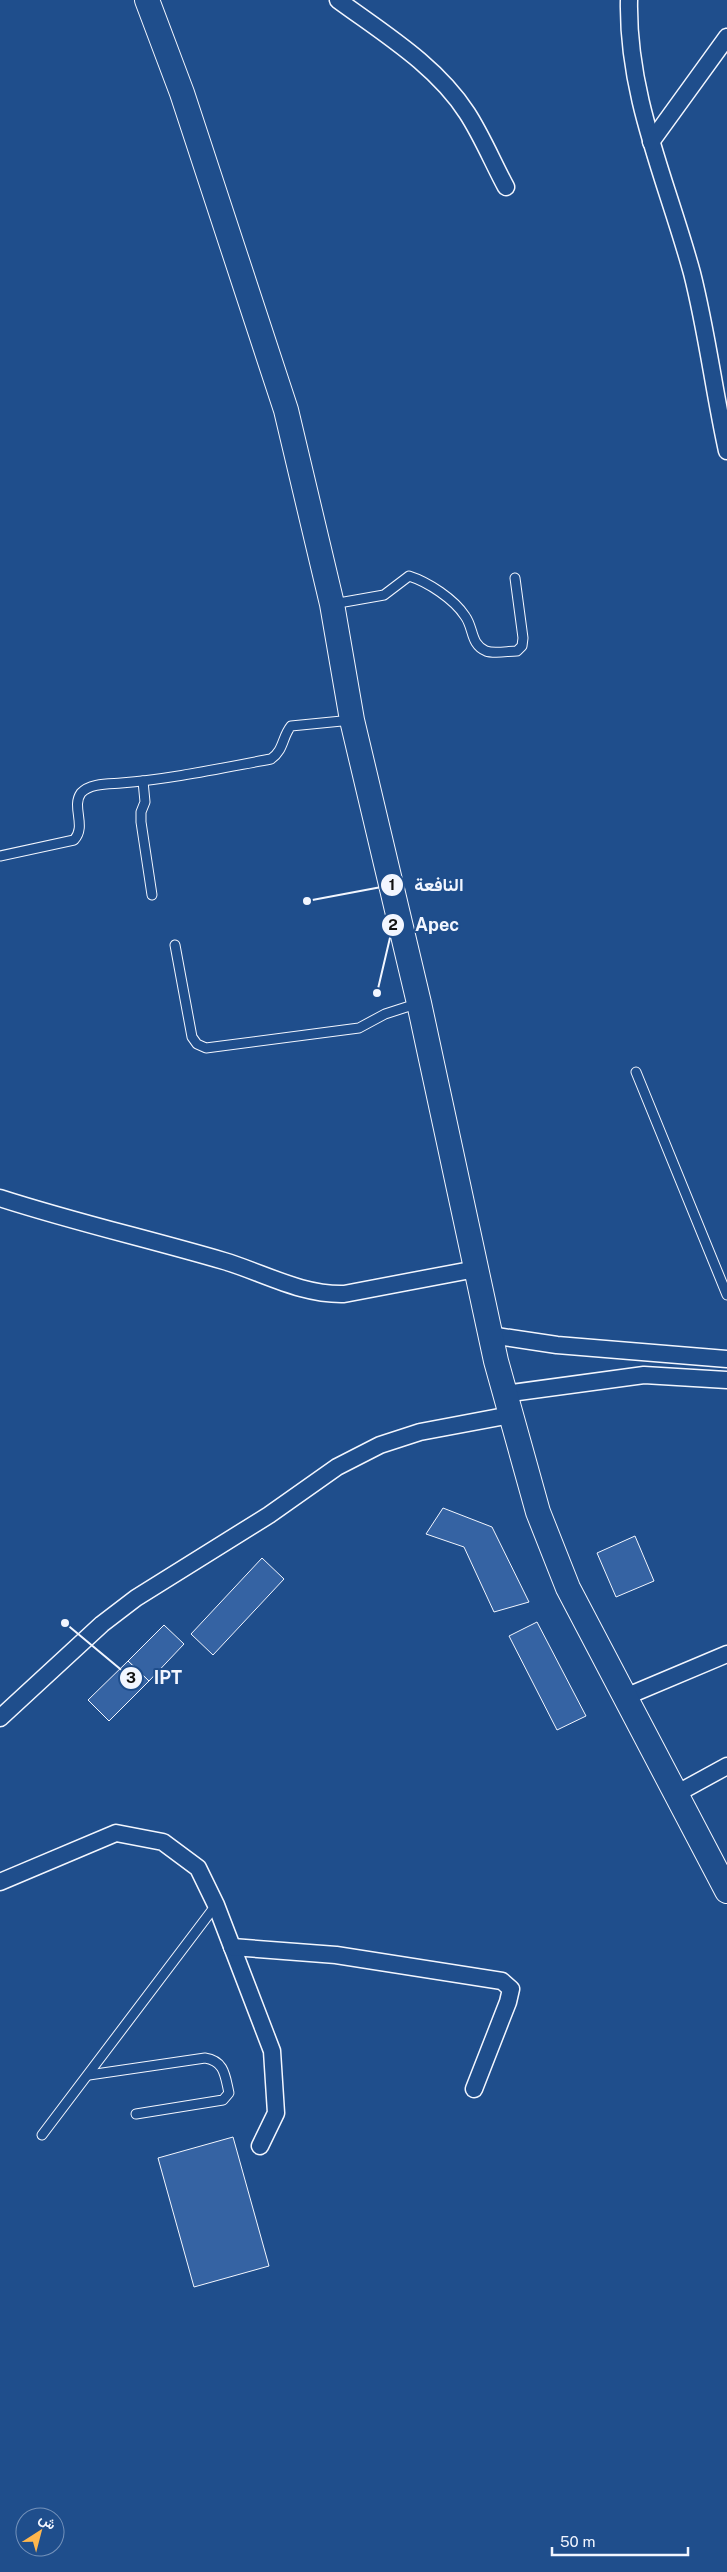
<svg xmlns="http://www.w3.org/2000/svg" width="727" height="2572" font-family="'Public Sans',Vazirmatn,sans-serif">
	<rect width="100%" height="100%" fill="#1f4e8c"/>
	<g fill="#3563a3" stroke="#f2f6ff">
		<path d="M443,1508L492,1527L529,1602L494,1612L464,1547L426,1534Z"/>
		<path d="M635,1536L654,1581L616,1597L597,1553Z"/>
		<path d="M262,1558L284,1579L213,1655L191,1634Z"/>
		<path d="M537,1622L586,1716L557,1730L509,1636Z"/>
		<path d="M164,1625L184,1644L149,1681L128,1661Z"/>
		<path d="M128,1661L149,1681L109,1721L88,1700Z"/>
		<path d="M233,2137L269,2266L194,2287L158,2158Z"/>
	</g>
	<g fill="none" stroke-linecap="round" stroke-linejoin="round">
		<g stroke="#f2f6ff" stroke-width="11">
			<g id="lane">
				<path d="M333,604L384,595L409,576C428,582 454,599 465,616C474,628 470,644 486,651C494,654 508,651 517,651L522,646L523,638L515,578"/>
				<path d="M143,781L145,802L141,812V822L152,895"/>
				<path d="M0,856L74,840C87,826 71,807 81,793C90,783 109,784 121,783C171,779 222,768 271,759C284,750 282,737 291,726L352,720"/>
				<path d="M175,945L192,1037L197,1044L206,1048L359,1028L385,1014L419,1003"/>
				<path d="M636,1072L727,1295"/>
				<path d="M89,2075L205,2058C225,2061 225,2076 229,2093L223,2100L136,2114"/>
				<path d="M42,2135L216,1905"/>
			</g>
		</g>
		<g stroke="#f2f6ff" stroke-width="19">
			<g id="street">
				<path d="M338,0C383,33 436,65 467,113C482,136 493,163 506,187"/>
				<path d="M629,0C627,97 667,181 692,273C707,332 714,392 727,451"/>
				<path d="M651,142L727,37"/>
				<path d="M0,1198C74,1222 149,1239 224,1261C264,1273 301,1295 344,1294L476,1269"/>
				<path d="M490,1335L557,1345L727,1359"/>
				<path d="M504,1394L644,1375L727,1380"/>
				<path d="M625,1697L727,1654"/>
				<path d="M0,1718L102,1624L136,1598L269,1515L337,1467L380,1445L420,1432L510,1415"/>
				<path d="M676,1794L727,1766"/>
				<path d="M0,1882L116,1833L163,1842L198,1868L216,1905L272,2051L276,2113L260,2146"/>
				<path d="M232,1947L336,1955L502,1981L511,1989L508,2002L474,2089"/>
			</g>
		</g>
		<g stroke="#f2f6ff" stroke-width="26">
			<path id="secondary" d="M147,0L182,93L286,410L332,604L352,720L419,1003L496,1361L538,1512L568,1588L727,1891"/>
		</g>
		<use href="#lane" stroke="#1f4e8c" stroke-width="9"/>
		<use href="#street" stroke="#1f4e8c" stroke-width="16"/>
		<use href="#secondary" stroke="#1f4e8c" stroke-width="24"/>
	</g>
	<path fill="none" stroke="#f2f6ff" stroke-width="2" d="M307 901L392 885M377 993L393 925M65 1623L131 1678"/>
	<g fill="#f2f6ff" stroke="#1f4e8c" stroke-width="2">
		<circle cx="307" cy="901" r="5"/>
		<circle cx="377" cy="993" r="5"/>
		<circle cx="65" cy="1623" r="5"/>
		<circle cx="392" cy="885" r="12"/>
		<circle cx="393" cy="925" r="12"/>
		<circle cx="131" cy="1678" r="12"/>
	</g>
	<g font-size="15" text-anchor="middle" font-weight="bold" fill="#111">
		<text x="392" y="890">1</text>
		<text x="393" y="930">2</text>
		<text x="131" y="1683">3</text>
	</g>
	<g font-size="18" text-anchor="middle" font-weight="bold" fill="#f2f6ff" stroke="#1f4e8c" stroke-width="4" stroke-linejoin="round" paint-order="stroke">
		<text x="439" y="891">النافعة</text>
		<text x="437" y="931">Apec</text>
		<text x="168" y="1684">IPT</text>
	</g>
	<g transform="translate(40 2532) rotate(36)"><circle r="24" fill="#1f4e8c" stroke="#7391ba"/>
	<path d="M0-4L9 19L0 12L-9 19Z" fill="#ffb74d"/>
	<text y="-8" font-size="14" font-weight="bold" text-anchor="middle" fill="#f2f6ff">ش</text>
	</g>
	<path d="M552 2547v8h136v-8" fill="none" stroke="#f2f6ff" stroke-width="2.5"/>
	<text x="560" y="2547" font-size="15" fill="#f2f6ff" stroke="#1f4e8c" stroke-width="4" paint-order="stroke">50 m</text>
</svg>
